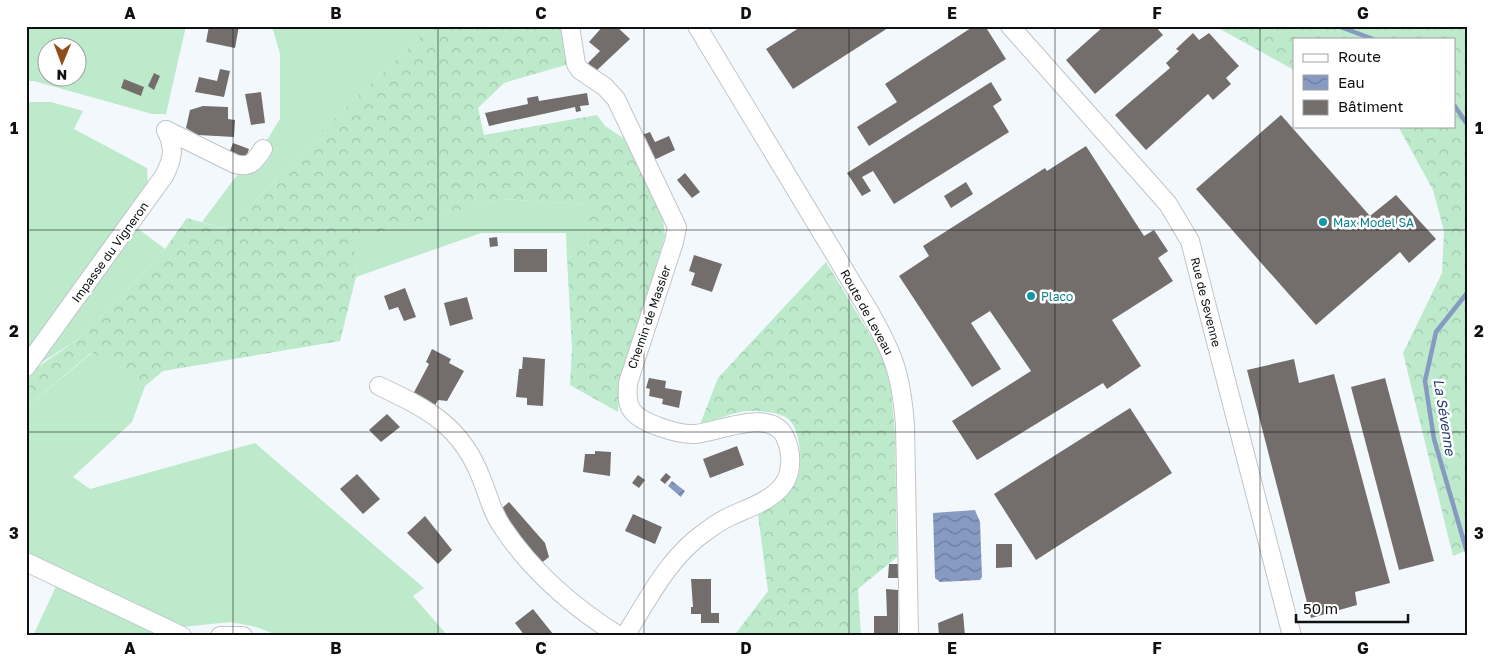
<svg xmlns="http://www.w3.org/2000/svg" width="1493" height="662" font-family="'Golos Text',sans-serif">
	<defs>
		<pattern id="forest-crowns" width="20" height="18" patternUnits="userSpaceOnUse" patternTransform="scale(1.25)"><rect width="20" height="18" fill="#bceacb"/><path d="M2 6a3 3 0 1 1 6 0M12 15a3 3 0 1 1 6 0" fill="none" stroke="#a0c8ad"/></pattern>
		<pattern id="water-waves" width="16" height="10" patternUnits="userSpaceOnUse" patternTransform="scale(1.25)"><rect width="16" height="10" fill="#869ac2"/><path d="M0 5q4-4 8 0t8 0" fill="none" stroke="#6c7c9c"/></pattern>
	</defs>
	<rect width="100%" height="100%" fill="#f3f8fc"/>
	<g fill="#bceacb" fill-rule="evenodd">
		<path d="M26,26H186L166,114H152L34,81H26ZM48,48H78V78H48Z"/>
		<path d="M272,26H432L326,126L228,230L202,222L237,175C254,174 262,170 271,155L265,143L280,119V54Z"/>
		<path d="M28,102H51L83,111L74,129L147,168L148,188L26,358Z"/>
		<path d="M500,199L586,204L588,245L567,259L566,233H481L356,277L353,239Z"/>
		<path d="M137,228L165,249L136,281L80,338L33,368Z"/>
		<path d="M93,352L145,386L132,422L73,477L90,489L255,443L424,588L413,596L448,636H280L256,627L231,622L181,627L26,556V408Z"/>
		<path d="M58,582L164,636H33Z"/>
	</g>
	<g fill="url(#forest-crowns)">
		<path d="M432,26H559L562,28L569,64L504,83L478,108L484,135L597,115L605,126L625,139L662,209L665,236L620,384L618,412L570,385L572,348L567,259L588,245L585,204L500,199L354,239L356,277L340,341L163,371L145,386L92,352L26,408V375L80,338L136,281L165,249L187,218L228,230L326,126Z"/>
		<path d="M1192,26H1467V550L1453,556L1403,353L1442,273L1444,231L1433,190L1398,126H1454V39H1294V70L1220,29Z"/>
		<path d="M826,262L877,346L887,370L891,391L895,432L897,557L858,589L861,636H734L768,591L758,515C772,506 789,495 797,479C803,465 801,427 787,418C778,412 760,411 749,411C733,411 714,421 699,427L718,378Z"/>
	</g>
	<g fill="url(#water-waves)">
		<path d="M672,481L685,491L681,497L668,486Z"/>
		<path d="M975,510L980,522L982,577L980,580L940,582L935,578L933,513Z"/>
	</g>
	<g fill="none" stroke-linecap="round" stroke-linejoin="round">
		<g stroke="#869ac2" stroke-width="4.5">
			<path d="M1338,26L1373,39"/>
			<path d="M1454,105L1467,124"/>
			<path d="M1467,293L1436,332L1425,381L1434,439L1467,552"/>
		</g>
	</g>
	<g fill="#736e6c">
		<path d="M209,26H239L235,48L206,42Z"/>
		<path d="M603,26H616L630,39L595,72L588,63L600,51L589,42Z"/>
		<path d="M802,26H891L793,89L766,49Z"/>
		<path d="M974,26H985L1006,59L869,146L857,127L897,102L885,84Z"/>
		<path d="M1104,26H1155L1163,35L1095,94L1066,60Z"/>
		<path d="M1193,33L1199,40L1209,33L1239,66L1226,78L1231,84L1213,100L1208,94L1146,150L1115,115L1170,68L1166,63L1179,51L1176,49Z"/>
		<path d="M220,69L230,71L224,97L195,92L199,77L217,81Z"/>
		<path d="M154,73L160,76L154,90L148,86Z"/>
		<path d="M124,79L144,87L141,96L121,88Z"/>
		<path d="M991,82L1002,100L993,106L1009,132L894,204L873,171L862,177L871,191L862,196L847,173Z"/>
		<path d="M261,92L265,123L251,125L245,94Z"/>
		<path d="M587,93L589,105L580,106L581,111L576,112L575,107L489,126L485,113L528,104L527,98L538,96L539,101Z"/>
		<path d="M203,106L228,107V119L235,120L234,137L198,135L186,128L190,110Z"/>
		<path d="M1281,115L1370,216L1396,195L1436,239L1409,263L1400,252L1316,325L1196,189Z"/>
		<path d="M650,132L655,142L669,136L675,150L654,160L642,135Z"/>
		<path d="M233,143L249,149L246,158L230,151Z"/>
		<path d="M1086,146L1144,236L1154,230L1168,251L1158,258L1173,281L1112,320L1141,366L1107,389L1103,383L977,460L952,421L1031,371L990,311L971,323L1001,369L972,387L899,276L929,256L923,246L1045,168L1047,171Z"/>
		<path d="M685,173L700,192L692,198L677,180Z"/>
		<path d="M966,182L973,194L951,208L944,196Z"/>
		<path d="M497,237L498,246L490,247L489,238Z"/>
		<rect x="514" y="249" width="33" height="23"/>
		<path d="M694,255L722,264L712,292L691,285L695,273L689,271Z"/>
		<path d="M405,288L416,317L404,321L398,307L389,310L384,296Z"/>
		<path d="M467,297L473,319L450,326L444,303Z"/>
		<path d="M432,349L451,359L449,363L464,371L447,401L438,400L432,411L412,396L429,364L426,362Z"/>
		<path d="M523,357L545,359L543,406L527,405V398L516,397L519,369H522Z"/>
		<path d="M1294,359L1299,383L1334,374L1390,583L1355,592L1357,605L1311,618L1247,370Z"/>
		<path d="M649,378L666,381L665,388L682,391L679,408L662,404L663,399L649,396L650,389L646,388Z"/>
		<path d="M1385,378L1434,561L1399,570L1351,387Z"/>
		<path d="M1130,408L1172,473L1036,560L994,494Z"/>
		<path d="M387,414L400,427L381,442L369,430Z"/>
		<path d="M737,446L744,465L710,478L703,459Z"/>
		<path d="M595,451L611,452L610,476L583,472L585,454H595Z"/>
		<path d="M666,473L671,477L665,484L660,480Z"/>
		<path d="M357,474L380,499L363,514L340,489Z"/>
		<path d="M638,475L645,480L639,488L632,483Z"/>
		<path d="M509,502L545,543L549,557L540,564L501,515L504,512L501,509Z"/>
		<path d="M633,514L662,527L655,544L625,531Z"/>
		<path d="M425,516L452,550L438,564L407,533Z"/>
		<path d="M996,544H1012V567L996,568Z"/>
		<path d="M889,564H900L898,578H888Z"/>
		<path d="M691,579H711V613H719V623H701V614H691V607H693Z"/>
		<path d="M886,589L898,590V636H874V616H887Z"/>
		<path d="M533,609L553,634L551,636H529L527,634L525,636L515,623Z"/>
		<path d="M963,613L965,636H939L938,623Z"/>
	</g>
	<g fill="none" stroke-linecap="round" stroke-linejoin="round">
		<g stroke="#c0c5c9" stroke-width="20">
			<g id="minor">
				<path d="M570,26L576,64L580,70L605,87L616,99L677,227L674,242L628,383C628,391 626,401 631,409C639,423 679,435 695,434C719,432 769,408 784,435C792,450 793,472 783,485C771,501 748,508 731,516C722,520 713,526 705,532C668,558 649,598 625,636"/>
				<path d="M697,26L869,311C894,355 901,374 905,425L909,636"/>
				<path d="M1010,26L1168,204L1190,241L1292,636"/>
				<path d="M166,130L235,164C251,168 254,162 263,149"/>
				<path d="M26,367L164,176C173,159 175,148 166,130"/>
				<path d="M379,386C428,409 462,426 482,480C489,497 492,513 503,528C533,573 573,607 619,636"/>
				<path d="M26,562L182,636"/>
				<path d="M220,636H243"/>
			</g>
		</g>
		<use href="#minor" stroke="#fff" stroke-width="18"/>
	</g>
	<path fill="none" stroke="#0e1011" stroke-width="1" stroke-opacity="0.55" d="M233,26V636M438,26V636M644,26V636M849,26V636M1055,26V636M1260,26V636M26,230H1467M26,432H1467"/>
	<g fill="#0f9aa8" stroke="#fff" stroke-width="2">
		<circle cx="1323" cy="222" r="5"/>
		<circle cx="1031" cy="296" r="5"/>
	</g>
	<g text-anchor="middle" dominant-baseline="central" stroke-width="5" stroke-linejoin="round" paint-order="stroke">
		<g font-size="12" fill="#0d838f" stroke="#fff" text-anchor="start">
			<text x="1333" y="222">Max Model SA</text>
			<text x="1041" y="296">Placo</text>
		</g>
		<g font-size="12" fill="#0e1011" stroke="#fff">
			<text transform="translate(110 252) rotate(-54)">Impasse du Vigneron</text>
			<text transform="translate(1206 302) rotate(76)">Rue de Sevenne</text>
			<text transform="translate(867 312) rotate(61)">Route de Leveau</text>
			<text transform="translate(649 317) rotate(-71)">Chemin de Massier</text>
		</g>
		<g font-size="14" font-style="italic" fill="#243b6f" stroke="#fff">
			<text transform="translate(1445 417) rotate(81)">La Sévenne</text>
		</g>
	</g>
	<rect width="1493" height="662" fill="none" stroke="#ffffff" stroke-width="55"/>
	<rect x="1293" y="38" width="162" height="90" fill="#ffffff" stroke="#9f9fa0"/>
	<rect x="1303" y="54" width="25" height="8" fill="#ffffff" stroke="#9f9fa0"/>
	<text x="1338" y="62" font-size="15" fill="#0e1011">Route</text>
	<rect x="1303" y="75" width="25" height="15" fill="url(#water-waves)" stroke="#9f9fa0"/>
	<text x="1338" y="88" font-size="15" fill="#0e1011">Eau</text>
	<rect x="1303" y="100" width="25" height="15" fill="#736e6c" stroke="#9f9fa0"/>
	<text x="1338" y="112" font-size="15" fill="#0e1011">Bâtiment</text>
	<g transform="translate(62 62) rotate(181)"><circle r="24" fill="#ffffff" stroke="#9f9fa0"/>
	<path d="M0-4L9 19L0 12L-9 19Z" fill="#8f4e19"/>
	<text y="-8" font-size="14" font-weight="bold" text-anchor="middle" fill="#0e1011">N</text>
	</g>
	<path d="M1296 614v8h112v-8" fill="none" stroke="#0e1011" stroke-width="2.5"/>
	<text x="1303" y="614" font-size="15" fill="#0e1011" stroke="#ffffff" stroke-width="4" paint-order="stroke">50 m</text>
	<rect x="28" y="28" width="1438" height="606" fill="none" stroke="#0e1011" stroke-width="2"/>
	<g font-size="16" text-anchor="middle" font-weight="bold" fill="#0e1011">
		<text x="130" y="19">A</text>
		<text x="336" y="19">B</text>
		<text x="541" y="19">C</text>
		<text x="746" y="19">D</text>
		<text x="952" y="19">E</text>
		<text x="1157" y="19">F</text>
		<text x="1363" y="19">G</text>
		<text x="14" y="134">1</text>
		<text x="1479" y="134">1</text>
		<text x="14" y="337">2</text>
		<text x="1479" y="337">2</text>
		<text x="14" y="539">3</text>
		<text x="1479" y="539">3</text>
		<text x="130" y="654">A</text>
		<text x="336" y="654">B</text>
		<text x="541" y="654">C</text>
		<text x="746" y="654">D</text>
		<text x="952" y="654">E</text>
		<text x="1157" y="654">F</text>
		<text x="1363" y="654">G</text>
	</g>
</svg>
